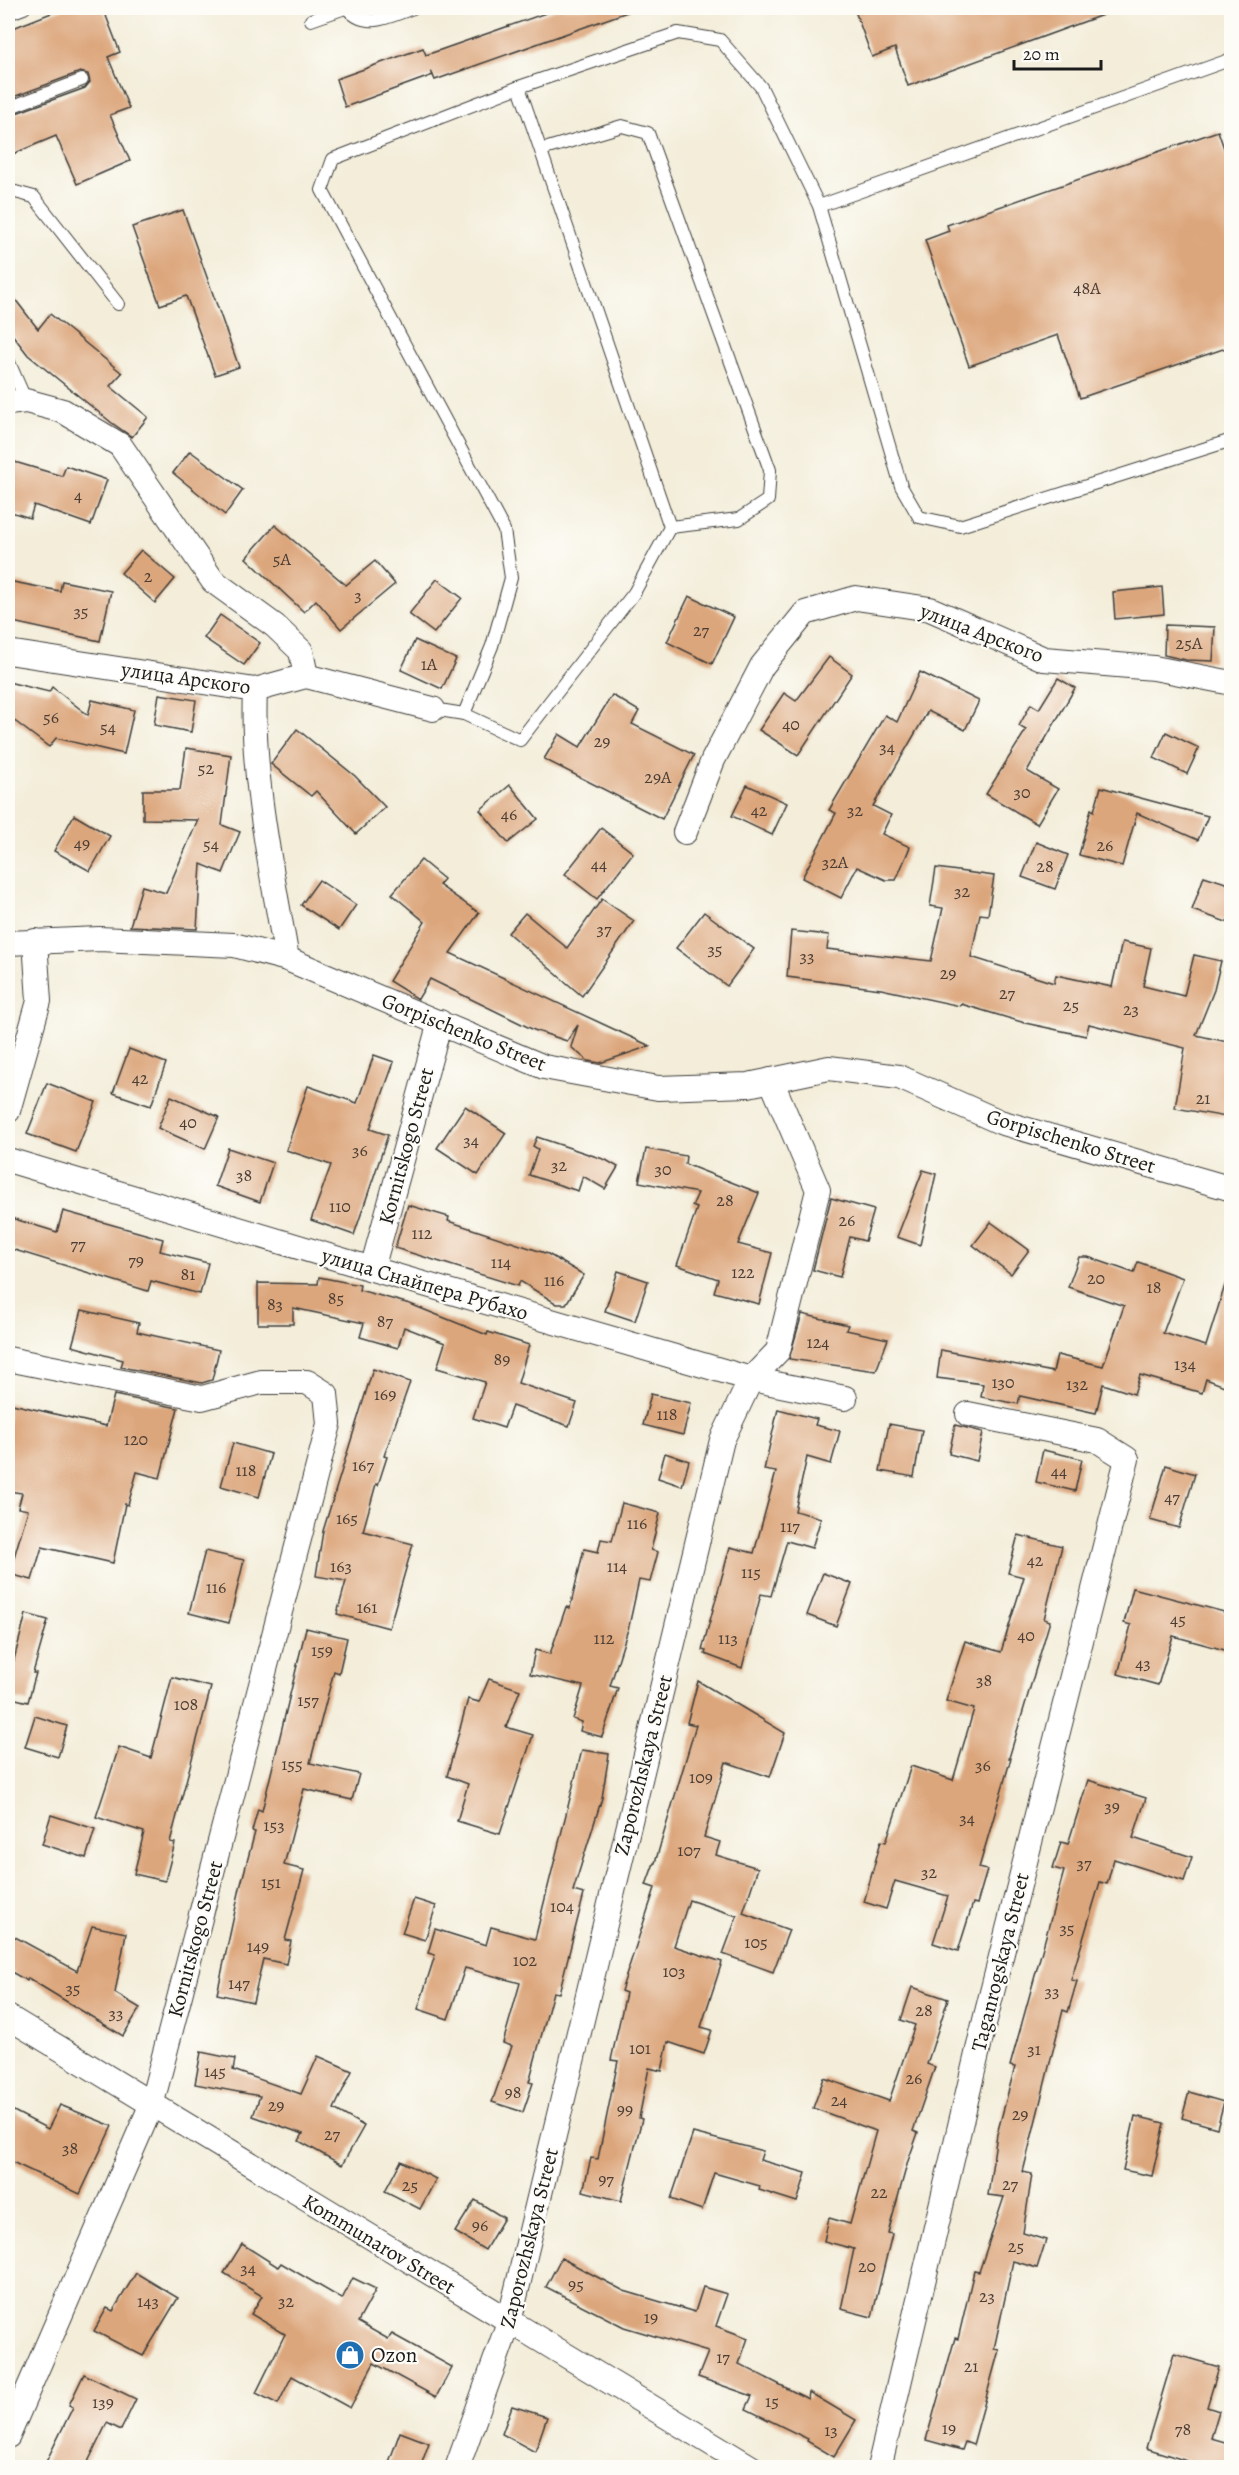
<svg xmlns="http://www.w3.org/2000/svg" width="1239" height="2475" font-family="Alegreya,serif">
	<rect width="100%" height="100%" fill="#fdfcf7"/>
	<filter id="ink" filterUnits="userSpaceOnUse"><feTurbulence type="fractalNoise" baseFrequency=".0167" numOctaves="2"/><feDisplacementMap in="SourceGraphic" scale="12" xChannelSelector="R" yChannelSelector="G"/><feConvolveMatrix kernelMatrix="1 2 1 2 8 2 1 2 1" color-interpolation-filters="sRGB"/></filter>
	<filter id="wash" filterUnits="userSpaceOnUse"><feTurbulence type="fractalNoise" baseFrequency=".008" numOctaves="4" result="noise"/><feDisplacementMap in="SourceGraphic" scale="24" xChannelSelector="R" yChannelSelector="G"/><feGaussianBlur stdDeviation="1.35" result="paint"/><feColorMatrix in="noise" values="0 0 0 0 0 0 0 0 0 0 0 0 0 0 0 0 0 1.4 0 .05"/><feComposite in="paint" operator="in"/></filter>
	<g filter="url(#wash)">
		<rect width="100%" height="100%" fill="#f3edd9"/>
		<g id="blocks">
			<g fill="#dca67b">
				<path d="M64,8H103L120,52L108,57L129,108L110,115L130,161L77,184L56,136L8,156V116L85,88L90,82L88,74L80,72L8,99V30Z"/>
				<path d="M560,8H630V11L435,80L431,71L433,75L345,107L336,79L423,48L426,55Z"/>
				<path d="M854,8H1115L1116,10L908,86L895,48L872,57Z"/>
				<path d="M1218,131L1232,171V346L1080,398L1058,335L969,366L925,240L949,231L947,225Z"/>
				<path d="M183,210L239,367L215,375L186,296L160,305L132,227Z"/>
				<path d="M8,290L38,329L50,314L122,373L110,386L148,417L132,437L112,423L28,355L8,329Z"/>
				<path d="M190,451L243,490L225,515L173,473Z"/>
				<path d="M8,460L62,476L66,466L107,480L91,525L34,505L30,518L8,511Z"/>
				<path d="M275,525L346,585L375,561L395,584L341,629L316,600L304,612L246,558Z"/>
				<path d="M141,550L175,579L155,603L121,573Z"/>
				<path d="M437,579L462,598L434,633L409,614Z"/>
				<path d="M8,581L60,591L62,581L111,591L100,641L8,621Z"/>
				<path d="M1162,587L1164,614L1115,619L1113,592Z"/>
				<path d="M689,596L734,617L712,664L667,642Z"/>
				<path d="M220,615L260,643L244,665L204,638Z"/>
				<path d="M1165,625L1215,627L1213,661L1186,660L1164,655Z"/>
				<path d="M415,640L456,659L442,689L401,670Z"/>
				<path d="M829,657L852,674L798,755L759,730L784,693L796,701Z"/>
				<path d="M920,672L979,701L965,730L928,711L873,806L891,815L882,834L910,847L896,880H886L857,867L841,898L802,878L836,813L829,810L885,715L897,722Z"/>
				<path d="M1058,678L1075,688L1027,771L1058,789L1037,824L986,794L1026,730L1019,726L1031,704L1039,709Z"/>
				<path d="M8,682L49,692L52,687L88,715L92,700L134,710L124,754L56,738L49,747L8,716Z"/>
				<path d="M159,694L196,700L191,732L154,725Z"/>
				<path d="M612,695L639,711L632,724L694,755L662,819L544,759L559,734L580,747Z"/>
				<path d="M297,729L355,776L385,807L356,834L316,791L311,796L271,764Z"/>
				<path d="M1166,732L1199,748L1187,774L1154,758Z"/>
				<path d="M186,748L231,755L222,825L240,832L223,873L201,864L197,929L130,926L142,886L166,893L198,820L143,819V790H180Z"/>
				<path d="M510,785L538,819L508,843L480,810Z"/>
				<path d="M747,785L787,803L772,835L732,816Z"/>
				<path d="M1101,787L1133,796L1208,816L1198,840L1137,813L1122,866L1079,855L1091,809L1094,811Z"/>
				<path d="M74,815L110,836L90,871L54,851Z"/>
				<path d="M601,828L633,853L597,899L565,874Z"/>
				<path d="M1036,842L1068,855L1055,889L1022,877Z"/>
				<path d="M421,860L444,879L439,885L479,913L450,953L650,1046L600,1063L588,1061L571,1047L578,1025L567,1041L534,1030L430,979L418,999L389,981L425,922L392,894Z"/>
				<path d="M936,868L994,876L988,915L980,914L971,957L1054,983L1056,975L1112,987L1122,942L1151,948L1143,986L1184,996L1194,955L1221,961L1214,990L1196,1035L1232,1043V1088L1226,1117L1175,1108L1185,1048L1089,1024L1086,1036L1025,1023L961,1004L960,1006L881,989L787,977L791,931L829,935L827,949L931,961L943,908L930,906Z"/>
				<path d="M1204,876L1232,885V924L1192,910Z"/>
				<path d="M319,880L356,905L339,930L301,905Z"/>
				<path d="M602,899L634,921L582,996L508,933L525,913L567,948Z"/>
				<path d="M704,912L754,949L727,986L676,948Z"/>
				<path d="M129,1049L166,1063L151,1106L113,1093Z"/>
				<path d="M374,1055L394,1062L370,1129L388,1135L354,1235L311,1220L331,1165L286,1150L308,1086L357,1103Z"/>
				<path d="M47,1083L96,1102L76,1152L27,1134Z"/>
				<path d="M171,1096L219,1117L205,1149L158,1128Z"/>
				<path d="M465,1106L506,1133L478,1175L437,1148Z"/>
				<path d="M537,1137L606,1160L618,1167L605,1189L583,1176L578,1191L529,1175L538,1149L533,1146Z"/>
				<path d="M228,1148L273,1163L260,1202L215,1186Z"/>
				<path d="M646,1149L686,1156L685,1164L759,1193L738,1244L772,1253L759,1304L714,1292L718,1279L677,1265L697,1208L692,1206L698,1193L639,1182Z"/>
				<path d="M923,1170L936,1174L920,1245L897,1237Z"/>
				<path d="M831,1198L874,1210L865,1241L850,1237L840,1277L813,1270Z"/>
				<path d="M408,1205L449,1217L448,1221L548,1254L584,1275L566,1304H557L520,1281L518,1286L395,1248Z"/>
				<path d="M63,1211L163,1239L160,1251L208,1263L200,1294L151,1281L148,1291L8,1248V1217L57,1232Z"/>
				<path d="M991,1222L1029,1250L1011,1274L973,1245Z"/>
				<path d="M1079,1257H1088L1134,1273L1138,1262L1183,1278L1163,1333L1206,1346L1226,1282L1232,1283V1389L1206,1379L1202,1393L1140,1375L1134,1394L1103,1384L1096,1413L1020,1396L1018,1404L981,1397L983,1384L937,1378L941,1350L1053,1372L1057,1355L1103,1366L1124,1306L1068,1287Z"/>
				<path d="M618,1271L648,1281L635,1321L605,1311Z"/>
				<path d="M319,1277L360,1285L359,1290L410,1304L487,1335L488,1332L529,1345L518,1383L577,1403L569,1426L512,1406L504,1428L473,1418L485,1382L437,1368L445,1343L404,1327L398,1348L360,1337L364,1323L293,1308V1324H258V1283L318,1284Z"/>
				<path d="M82,1310L139,1323L137,1332L219,1350L212,1380L202,1383L121,1367L123,1360L72,1346Z"/>
				<path d="M802,1314L848,1325L846,1330L888,1339L876,1371L789,1359Z"/>
				<path d="M373,1369L410,1382L384,1456L387,1457L378,1485L376,1484L363,1531L413,1544L389,1628L337,1614L346,1581L316,1576L323,1531Z"/>
				<path d="M651,1394L691,1403L683,1435L643,1425Z"/>
				<path d="M114,1395L178,1408L160,1478L137,1472L128,1505L125,1504L113,1563L42,1547L32,1580L9,1574L28,1510L18,1508L22,1493L8,1491V1403L106,1426Z"/>
				<path d="M778,1409L817,1419L815,1425L840,1431L831,1464L807,1457L795,1511L821,1518L812,1548L787,1541L771,1596L761,1594L742,1668L705,1654L706,1651L702,1650L730,1547L754,1553L776,1472L764,1470Z"/>
				<path d="M889,1424L922,1430L914,1477L880,1471Z"/>
				<path d="M955,1425L983,1432L977,1461L949,1454Z"/>
				<path d="M233,1443L271,1454L259,1497L221,1486Z"/>
				<path d="M1043,1450L1082,1459L1075,1491L1036,1482Z"/>
				<path d="M665,1453L689,1461L682,1486L658,1478Z"/>
				<path d="M1166,1465L1195,1474L1179,1528L1150,1520Z"/>
				<path d="M622,1503L660,1513L651,1550L658,1552L650,1582L639,1580L629,1626L610,1686L618,1688L602,1737L580,1731L582,1722L573,1719L583,1686L530,1674L535,1650L550,1654L566,1607L570,1608L584,1549L598,1552L601,1539L612,1541Z"/>
				<path d="M1018,1535L1062,1546L1044,1619L1050,1621L1009,1758H1011L979,1868L987,1870L977,1904L973,1903L958,1951L933,1943L948,1896L895,1881L886,1909L864,1902L881,1841L886,1842L911,1766L953,1780L974,1709L946,1701L965,1641L1001,1652L1024,1577L1008,1573Z"/>
				<path d="M205,1551L244,1560L229,1623L189,1613Z"/>
				<path d="M823,1573L852,1584L836,1626L807,1615Z"/>
				<path d="M1133,1588L1232,1614V1652L1173,1636L1158,1685L1118,1674L1131,1625L1124,1623Z"/>
				<path d="M26,1614L48,1620L33,1673H36L28,1702L8,1697V1682Z"/>
				<path d="M306,1628L347,1638L339,1673L334,1671L310,1763L359,1774L352,1800L304,1789L284,1865L304,1870L285,1940L291,1941L286,1964L263,1959L253,2002L217,1994L240,1888L255,1832L252,1831L258,1809L262,1811Z"/>
				<path d="M172,1677L211,1687L170,1842L175,1843L165,1881L134,1874L144,1832L96,1817L119,1747L151,1758Z"/>
				<path d="M489,1679L520,1690L506,1727L533,1735L500,1834L457,1821L468,1784L447,1776L468,1699L479,1702Z"/>
				<path d="M698,1681L785,1733L770,1777L726,1762L704,1837L720,1842L716,1855L758,1868L743,1913L789,1930L773,1972L723,1954L737,1916L689,1900L674,1946L722,1962L701,2027L712,2030L704,2054L668,2042L662,2071L649,2068L639,2118L642,2119L621,2201L583,2191L591,2158L598,2159L618,2061L611,2060L626,1993L621,1991L655,1888L646,1885L654,1863H655L696,1725L687,1723Z"/>
				<path d="M35,1716L67,1726L58,1757L25,1747Z"/>
				<path d="M582,1750L609,1754L602,1798L573,1891L584,1894L559,1993L553,1992L529,2082L533,2083L523,2112L492,2102L512,2046L503,2043L520,1983L465,1968L448,2019L418,2009L435,1955L428,1953L435,1929L486,1945L491,1927L535,1939Z"/>
				<path d="M1088,1780L1146,1798L1133,1838L1192,1857L1184,1881L1114,1859L1107,1884L1100,1882L1071,1980L1077,1981L1068,2012L1063,2010L1023,2172L1032,2174L1023,2233L1046,2240L1037,2268L1013,2261L994,2349L999,2350L973,2445L965,2442L962,2450L926,2440L955,2338L958,2339L974,2271L979,2272L1004,2197L988,2195L997,2134L1015,2067L1010,2066L1064,1871L1053,1868L1061,1842L1068,1844Z"/>
				<path d="M51,1815L95,1829L86,1858L42,1844Z"/>
				<path d="M414,1899L436,1906L425,1940L402,1933Z"/>
				<path d="M92,1926L126,1933L115,1993L140,2008L123,2036L28,1978L27,1981L8,1970V1933L77,1971Z"/>
				<path d="M912,1987L948,1999L927,2064L935,2067L913,2131L918,2133L908,2161L888,2233L892,2234L872,2317L841,2309L854,2249L824,2241L829,2218L850,2224L876,2131L813,2108L824,2078L889,2101L915,2025L901,2020Z"/>
				<path d="M201,2052L235,2059L233,2070L301,2094L318,2056L352,2071L334,2109L364,2126L342,2165L299,2141L303,2134L253,2116L260,2096L195,2084Z"/>
				<path d="M1189,2092L1224,2102L1217,2128L1182,2118Z"/>
				<path d="M60,2105L112,2126L80,2194L8,2160V2108L48,2129Z"/>
				<path d="M1135,2116L1164,2123L1152,2176L1123,2170Z"/>
				<path d="M693,2133L763,2151L760,2160L806,2173L797,2202L759,2190L760,2186L714,2173L702,2210L671,2199Z"/>
				<path d="M401,2161L436,2179L420,2209L385,2191Z"/>
				<path d="M475,2200L504,2218L485,2250L455,2232Z"/>
				<path d="M242,2244L278,2267L281,2263L342,2299L353,2278L376,2289L358,2322L388,2339L392,2334L452,2367L436,2397L374,2363L350,2408L292,2376L278,2404L256,2393L285,2334L251,2314L262,2296L224,2273Z"/>
				<path d="M561,2258L624,2291L695,2312L703,2287L727,2294L716,2326L748,2338L739,2364L808,2399L809,2392L856,2420L834,2457L807,2441L808,2439L746,2409L752,2396L698,2377L708,2352L624,2327L546,2287Z"/>
				<path d="M136,2273L178,2298L143,2356L94,2331L107,2308L113,2311Z"/>
				<path d="M1174,2354L1219,2367L1207,2407L1219,2411L1211,2438L1232,2444V2468H1209L1146,2448Z"/>
				<path d="M84,2374L136,2399L121,2430L107,2423L85,2468H43L73,2407L69,2405Z"/>
				<path d="M512,2406L547,2417L535,2452L502,2434Z"/>
				<path d="M400,2432L429,2443L420,2468H404L389,2462Z"/>
			</g>
		</g>
	</g>
	<g filter="url(#ink)">
		<use href="#blocks" fill-opacity="0" stroke="#3c3b38" stroke-width="1.5"/>
		<g fill="none" stroke-linecap="round" stroke-linejoin="round">
			<g stroke="#3c3b38" stroke-width="14">
				<g id="lane">
					<path d="M347,8C366,31 390,16 413,8"/>
					<path d="M8,14L24,8"/>
					<path d="M311,20L345,8"/>
					<path d="M8,108L82,80"/>
					<path d="M541,150L622,126L648,133L770,470L768,500L739,519L670,527"/>
					<path d="M8,190L34,197L118,304"/>
					<path d="M819,206L1232,59"/>
					<path d="M8,360L26,401"/>
					<path d="M433,709L464,714L520,740L634,593L670,527L519,87"/>
					<path d="M464,714L492,646L511,578L504,530L322,190L333,159L519,87L678,33L720,40L761,87L819,206L901,486L919,517L960,526L1232,440"/>
				</g>
			</g>
			<g stroke="#3c3b38" stroke-width="26">
				<g id="street">
					<path d="M8,403L26,401L63,411L120,445L213,581L275,626L301,651L306,676"/>
					<path d="M8,652L255,690L306,676L433,709"/>
					<path d="M255,690C251,778 272,872 287,959"/>
					<path d="M685,832L713,760L762,666L805,613L856,598L930,609L1044,659L1154,668L1232,683"/>
					<path d="M8,943L99,939L234,945L287,959L544,1067L658,1088L748,1085L829,1068L899,1077L1000,1122L1232,1189"/>
					<path d="M8,1111L39,1001L35,941"/>
					<path d="M8,1160L372,1269L751,1379L845,1398"/>
					<path d="M372,1269L440,1022"/>
					<path d="M8,1359L202,1398L261,1382H307L326,1394L329,1424L151,2106L8,2436"/>
					<path d="M8,2017L752,2468"/>
					<path d="M457,2468L509,2322L722,1440L751,1379L778,1351L818,1190L771,1080"/>
					<path d="M879,2468L986,2016L1127,1459L1097,1440L968,1414"/>
				</g>
			</g>
			<use href="#lane" stroke="#fff" stroke-width="12"/>
			<use href="#street" stroke="#fff" stroke-width="24"/>
		</g>
	</g>
	<defs>
		<g id="shop-disc" transform="scale(1.5)"><circle r="9.5" fill="#1f6fb2" stroke="#fdfcf7"/><path d="M-5-2.5h2.3a2.7 3.5 0 0 1 5.4 0H5L5.5 6h-11ZM-1.5-2.5h3a1.5 2.3 0 0 0-3 0Z" fill="#fff"/></g>
	</defs>
	<g fill-rule="evenodd">
		<use href="#shop-disc" x="350" y="2355"/>
	</g>
	<g text-anchor="middle" dominant-baseline="central" stroke-width="4.5" stroke-linejoin="round" paint-order="stroke">
		<g font-size="18" fill="#4c3e34">
			<text x="1087" y="288">48А</text>
			<text x="78" y="495">4</text>
			<text x="282" y="559">5А</text>
			<text x="148" y="576">2</text>
			<text x="358" y="595">3</text>
			<text x="81" y="611">35</text>
			<text x="701" y="630">27</text>
			<text x="1189" y="643">25А</text>
			<text x="429" y="664">1А</text>
			<text x="51" y="717">56</text>
			<text x="791" y="724">40</text>
			<text x="108" y="727">54</text>
			<text x="602" y="741">29</text>
			<text x="887" y="747">34</text>
			<text x="206" y="768">52</text>
			<text x="658" y="777">29А</text>
			<text x="1022" y="792">30</text>
			<text x="759" y="810">42</text>
			<text x="855" y="810">32</text>
			<text x="509" y="814">46</text>
			<text x="82" y="843">49</text>
			<text x="211" y="844">54</text>
			<text x="1105" y="845">26</text>
			<text x="835" y="862">32А</text>
			<text x="599" y="864">44</text>
			<text x="1045" y="866">28</text>
			<text x="962" y="891">32</text>
			<text x="604" y="929">37</text>
			<text x="715" y="949">35</text>
			<text x="807" y="956">33</text>
			<text x="948" y="973">29</text>
			<text x="1007" y="993">27</text>
			<text x="1071" y="1005">25</text>
			<text x="1131" y="1009">23</text>
			<text x="140" y="1078">42</text>
			<text x="1203" y="1098">21</text>
			<text x="188" y="1122">40</text>
			<text x="471" y="1140">34</text>
			<text x="360" y="1150">36</text>
			<text x="559" y="1165">32</text>
			<text x="663" y="1169">30</text>
			<text x="244" y="1175">38</text>
			<text x="725" y="1200">28</text>
			<text x="340" y="1206">110</text>
			<text x="847" y="1220">26</text>
			<text x="422" y="1233">112</text>
			<text x="78" y="1244">77</text>
			<text x="136" y="1260">79</text>
			<text x="501" y="1262">114</text>
			<text x="743" y="1272">122</text>
			<text x="188" y="1274">81</text>
			<text x="1096" y="1278">20</text>
			<text x="554" y="1280">116</text>
			<text x="1154" y="1287">18</text>
			<text x="336" y="1298">85</text>
			<text x="275" y="1304">83</text>
			<text x="385" y="1321">87</text>
			<text x="818" y="1342">124</text>
			<text x="502" y="1359">89</text>
			<text x="1185" y="1364">134</text>
			<text x="1003" y="1382">130</text>
			<text x="1077" y="1384">132</text>
			<text x="385" y="1394">169</text>
			<text x="667" y="1414">118</text>
			<text x="136" y="1439">120</text>
			<text x="363" y="1465">167</text>
			<text x="246" y="1470">118</text>
			<text x="1059" y="1471">44</text>
			<text x="1172" y="1497">47</text>
			<text x="347" y="1518">165</text>
			<text x="637" y="1523">116</text>
			<text x="790" y="1526">117</text>
			<text x="1035" y="1560">42</text>
			<text x="341" y="1566">163</text>
			<text x="617" y="1566">114</text>
			<text x="751" y="1572">115</text>
			<text x="216" y="1587">116</text>
			<text x="367" y="1607">161</text>
			<text x="1178" y="1619">45</text>
			<text x="1026" y="1635">40</text>
			<text x="604" y="1638">112</text>
			<text x="728" y="1638">113</text>
			<text x="322" y="1650">159</text>
			<text x="1143" y="1663">43</text>
			<text x="984" y="1680">38</text>
			<text x="308" y="1700">157</text>
			<text x="186" y="1704">108</text>
			<text x="292" y="1764">155</text>
			<text x="983" y="1765">36</text>
			<text x="701" y="1777">109</text>
			<text x="1112" y="1806">39</text>
			<text x="967" y="1818">34</text>
			<text x="274" y="1825">153</text>
			<text x="689" y="1850">107</text>
			<text x="1084" y="1863">37</text>
			<text x="929" y="1872">32</text>
			<text x="271" y="1882">151</text>
			<text x="562" y="1906">104</text>
			<text x="1067" y="1928">35</text>
			<text x="756" y="1942">105</text>
			<text x="258" y="1946">149</text>
			<text x="525" y="1960">102</text>
			<text x="674" y="1971">103</text>
			<text x="239" y="1983">147</text>
			<text x="73" y="1988">35</text>
			<text x="1052" y="1991">33</text>
			<text x="924" y="2010">28</text>
			<text x="116" y="2013">33</text>
			<text x="640" y="2048">101</text>
			<text x="1034" y="2049">31</text>
			<text x="215" y="2071">145</text>
			<text x="914" y="2078">26</text>
			<text x="513" y="2092">98</text>
			<text x="839" y="2100">24</text>
			<text x="276" y="2105">29</text>
			<text x="625" y="2109">99</text>
			<text x="1020" y="2114">29</text>
			<text x="332" y="2134">27</text>
			<text x="70" y="2148">38</text>
			<text x="606" y="2179">97</text>
			<text x="1010" y="2184">27</text>
			<text x="410" y="2185">25</text>
			<text x="879" y="2192">22</text>
			<text x="480" y="2225">96</text>
			<text x="1016" y="2246">25</text>
			<text x="867" y="2266">20</text>
			<text x="248" y="2268">34</text>
			<text x="576" y="2284">95</text>
			<text x="987" y="2296">23</text>
			<text x="148" y="2301">143</text>
			<text x="286" y="2301">32</text>
			<text x="651" y="2317">19</text>
			<text x="723" y="2357">17</text>
			<text x="971" y="2366">21</text>
			<text x="772" y="2401">15</text>
			<text x="103" y="2402">139</text>
			<text x="949" y="2428">19</text>
			<text x="1183" y="2429">78</text>
			<text x="831" y="2430">13</text>
		</g>
		<g font-size="21" fill="#1c1c1c" stroke="#fdfcf7">
			<text transform="translate(982 633) rotate(21)">улица Арского</text>
			<text transform="translate(186 678) rotate(8)">улица Арского</text>
			<text transform="translate(464 1032) rotate(22)">Gorpischenko Street</text>
			<text transform="translate(1071 1141) rotate(17)">Gorpischenko Street</text>
			<text transform="translate(406 1146) rotate(-75)">Kornitskogo Street</text>
			<text transform="translate(425 1284) rotate(16)">улица Снайпера Рубахо</text>
			<text transform="translate(643 1765) rotate(-76)">Zaporozhskaya Street</text>
			<text transform="translate(195 1939) rotate(-75)">Kornitskogo Street</text>
			<text transform="translate(1000 1962) rotate(-76)">Taganrogskaya Street</text>
			<text transform="translate(529 2238) rotate(-76)">Zaporozhskaya Street</text>
			<text transform="translate(379 2244) rotate(31)">Kommunarov Street</text>
		</g>
		<g font-size="21" fill="#1c1c1c" stroke="#fdfcf7" text-anchor="start">
			<text x="371" y="2355">Ozon</text>
		</g>
	</g>
	<rect width="1239" height="2475" fill="none" stroke="#fdfcf7" stroke-width="30"/>
	<path d="M1014 60v9h87v-9" fill="none" stroke="#1c1c1c" stroke-width="3"/>
	<text x="1023" y="60" font-size="18" fill="#1c1c1c" stroke="#fdfcf7" stroke-width="4.5" paint-order="stroke">20 m</text>
</svg>
